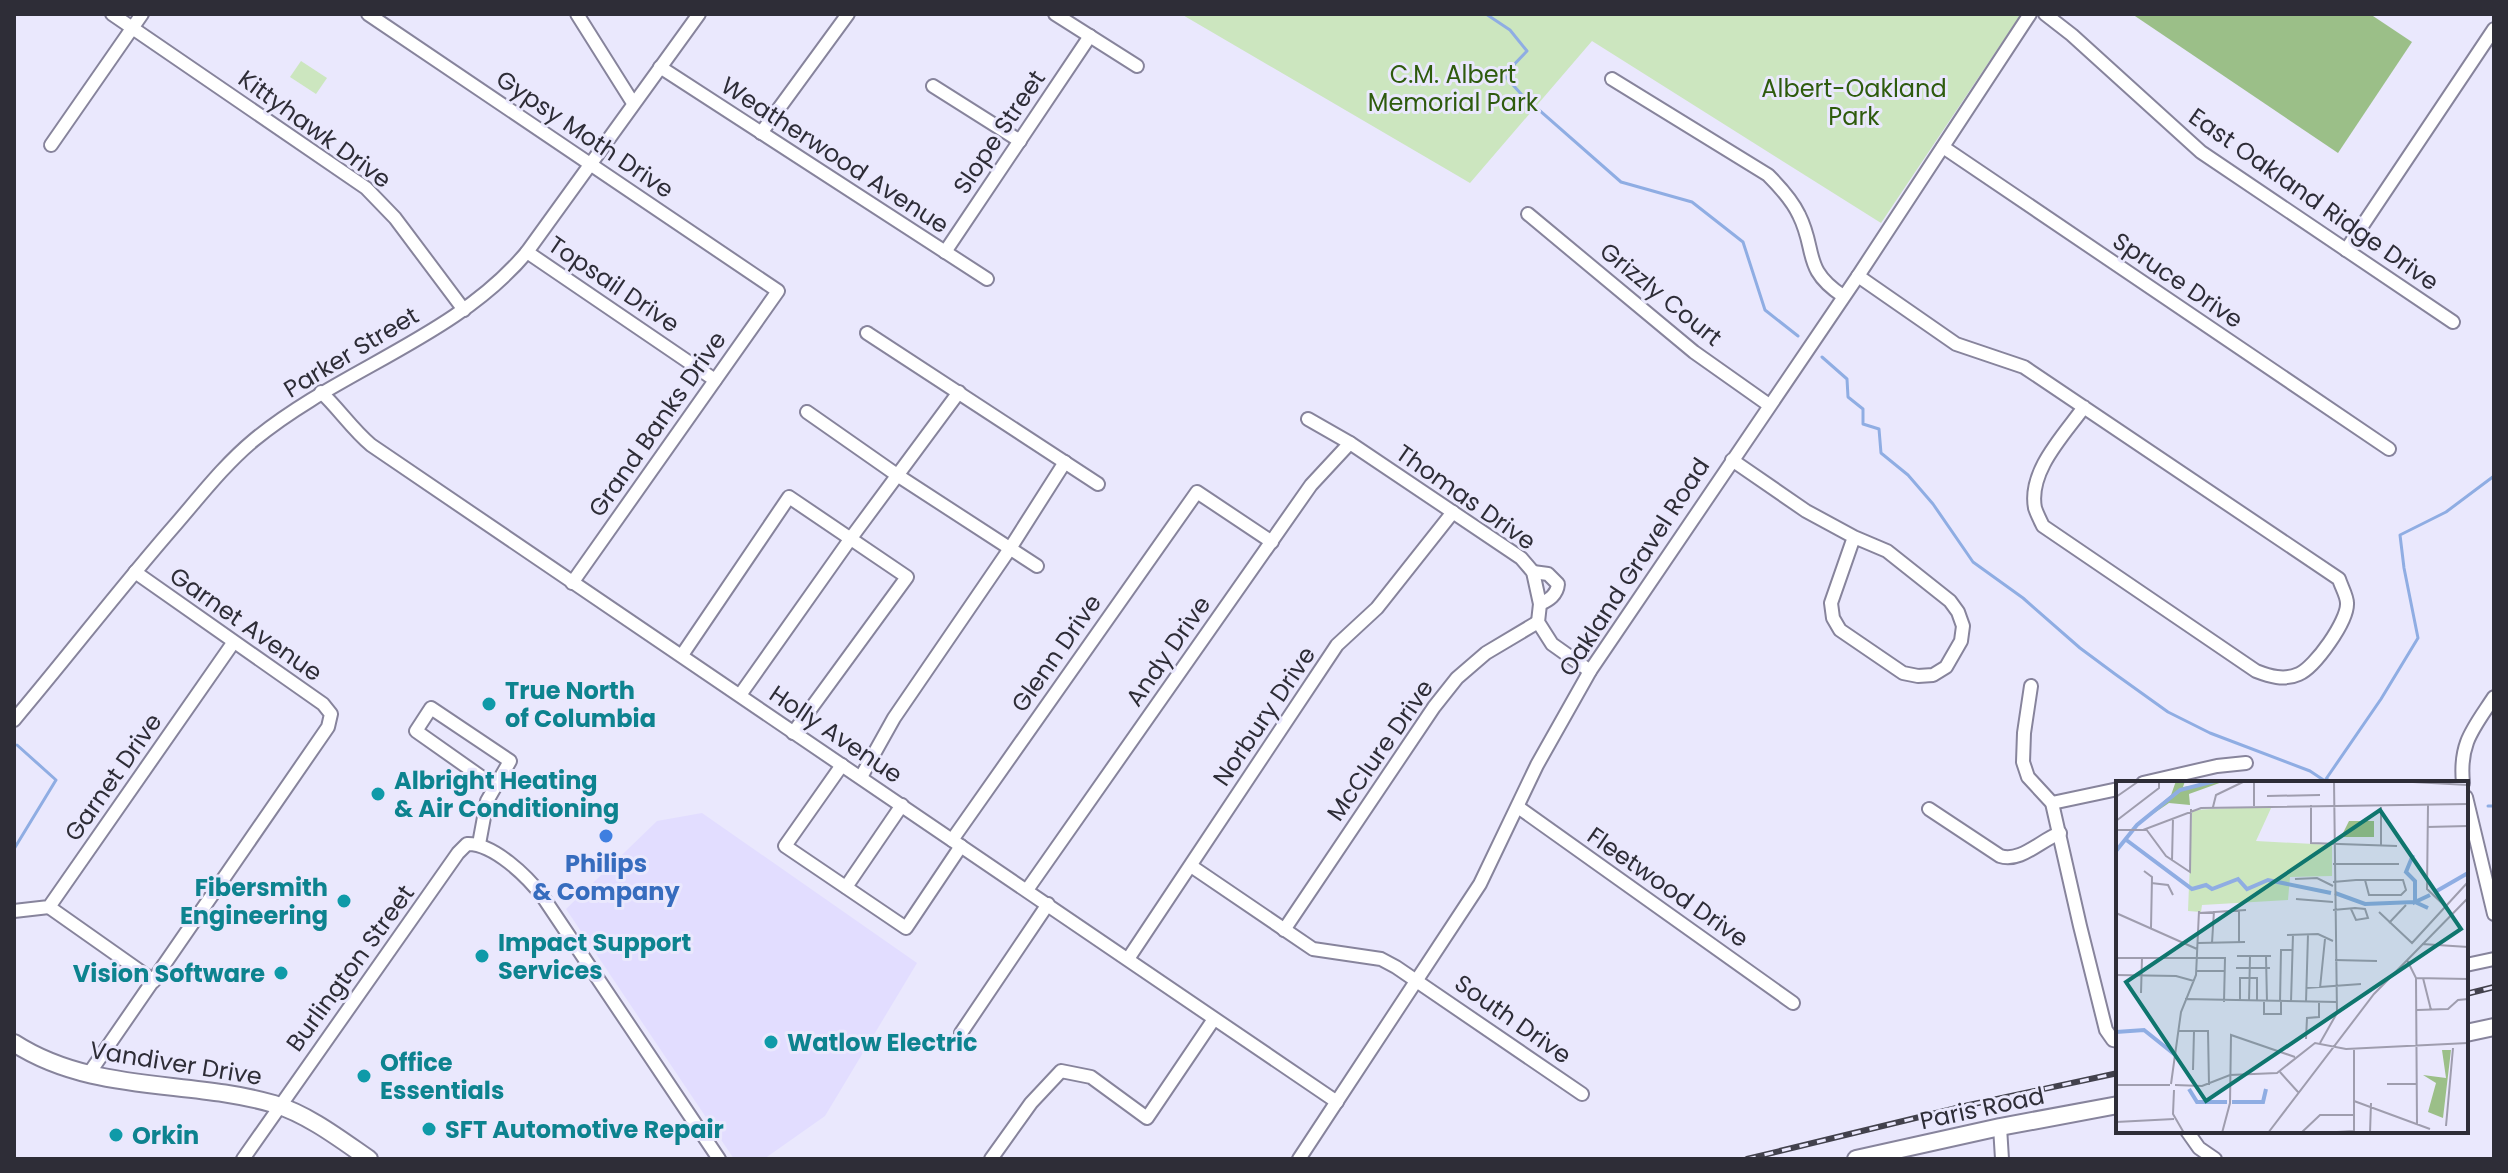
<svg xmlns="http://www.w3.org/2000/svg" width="2508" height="1173" font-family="Poppins,sans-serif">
	<rect width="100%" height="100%" fill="#eae8fd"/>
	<path fill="#e2ddff" d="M702,813L917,963L825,1116L764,1159H734L566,909L657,821Z"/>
	<g fill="#cce6bf">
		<path d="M1181,14H2021L1881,223L1592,41L1470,183Z"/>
		<path d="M301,61L327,78L316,94L290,77Z"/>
	</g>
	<path fill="#9bbf88" d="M2132,14H2370L2412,42L2338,153Z"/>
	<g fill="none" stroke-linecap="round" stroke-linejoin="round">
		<g stroke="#8fade3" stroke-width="3">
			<path d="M1486,14L1510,30L1527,51L1504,75L1522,95L1621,182L1692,202L1743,242L1765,310L1798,336"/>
			<path d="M1822,357L1847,379L1848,397L1863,409V424L1879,429L1881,453L1908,475L1933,504L1973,562L2023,598L2080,648L2115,674L2168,712L2210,733L2310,771L2328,783"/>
			<path d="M2335,783L2326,779L2381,699L2418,638L2404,568L2400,535L2446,512L2494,476"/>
			<path d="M2488,806H2494"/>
			<path d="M14,849L56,780L17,745"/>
		</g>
		<g stroke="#87849c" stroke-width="16">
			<g id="minor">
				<path d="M112,14L366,188L395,218L464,310"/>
				<path d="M368,14L778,291L572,583"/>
				<path d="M577,14L633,103"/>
				<path d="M1055,14L1137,66"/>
				<path d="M2045,14L2072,35L2201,152L2453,322"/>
				<path d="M660,67L987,279"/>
				<path d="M1612,79L1768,175C1780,187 1792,200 1799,215C1817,251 1802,269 1843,296"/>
				<path d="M933,86L1020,141"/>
				<path d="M761,133L848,14"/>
				<path d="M51,145L142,14"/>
				<path d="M1943,147L2389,449"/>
				<path d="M1528,214L1694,352L1769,405"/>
				<path d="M2346,250L2494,29"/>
				<path d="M527,252L715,380"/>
				<path d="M945,252L1090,36"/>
				<path d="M1858,276L1956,344L2024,367L2339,579C2341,586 2347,596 2347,603C2348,621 2315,667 2299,674C2284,681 2269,676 2256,671L2043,526C2040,520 2037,514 2035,508C2028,471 2064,435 2084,407"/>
				<path d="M867,333L1098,484"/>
				<path d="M321,392C339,409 352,429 371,445L1337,1102"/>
				<path d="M807,412L897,475L1037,566"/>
				<path d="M1308,419L1350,443L1521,558L1533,572L1540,604L1538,622L1552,644L1590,671"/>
				<path d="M1732,460L1806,511L1854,537L1887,551L1950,601L1958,612L1963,626L1961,641L1946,667L1933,675L1918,676L1903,673L1840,630L1833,618L1831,603L1854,537"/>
				<path d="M1533,572L1548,574L1558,584C1557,595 1549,600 1540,604"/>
				<path d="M682,655L789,497L907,577L793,733"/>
				<path d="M2031,686L2024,733L2023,762L2028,777L2052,803L2080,926L2106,1030L2113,1040L2118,1041"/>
				<path d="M740,695L851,538L959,392"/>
				<path d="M14,720C69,655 120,588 176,524C201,495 225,464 254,440C340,369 455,338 527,252L699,14"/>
				<path d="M842,765L785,846L906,928L961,846"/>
				<path d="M861,777L894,718L1009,550L1065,462"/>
				<path d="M2143,783L2217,766L2246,763"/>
				<path d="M2463,783C2459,743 2473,729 2494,697"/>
				<path d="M2466,797L2494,914"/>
				<path d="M2052,803L2118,789"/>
				<path d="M1518,807L1793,1003"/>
				<path d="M1929,809L2000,856C2020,863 2041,840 2060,833"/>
				<path d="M952,840L1197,492L1272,542"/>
				<path d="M479,844L487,801L510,761L431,708L416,731L494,786"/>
				<path d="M1191,866L1313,949L1381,959L1396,967L1582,1094"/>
				<path d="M846,887L902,805"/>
				<path d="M1027,890L1311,485L1350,443"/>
				<path d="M49,907L154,981"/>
				<path d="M14,911L49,907L233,643"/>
				<path d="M1284,930L1434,707L1457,678L1486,653L1538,622"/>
				<path d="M1128,959L1337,645L1377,608L1453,512"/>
				<path d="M2466,965L2494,959"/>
				<path d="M961,1033L1048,904"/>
				<path d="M88,1075L328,727L331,714L323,704L135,572"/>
				<path d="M2000,1127L2002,1159"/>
				<path d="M2187,1131L2199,1148L2215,1159"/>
				<path d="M243,1159L458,853L467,844C493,843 527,876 543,897L719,1159"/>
				<path d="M991,1159L1031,1103L1061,1071L1091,1077L1147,1118L1214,1019"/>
				<path d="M1299,1159L1480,884L1537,765L1590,671L1858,276L2030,14"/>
			</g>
		</g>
		<g stroke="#87849c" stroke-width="20">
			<g id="major">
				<path d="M2466,1033L2494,1027"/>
				<path d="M14,1043C93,1094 188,1079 274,1104C309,1115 340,1139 369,1159"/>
				<path d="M1856,1159L2000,1127L2118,1105"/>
			</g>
		</g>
		<use href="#minor" stroke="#fff" stroke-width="12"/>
		<use href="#major" stroke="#fff" stroke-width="16"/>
		<g stroke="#42414c" stroke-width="6">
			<g id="rail">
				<path d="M2466,994L2494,987"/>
				<path d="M1747,1159L1969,1105L2118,1073"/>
			</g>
		</g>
		<use href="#rail" stroke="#eae8fd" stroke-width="3" stroke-dasharray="9" stroke-linecap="butt"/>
	</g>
	<g fill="#0f9aa8" stroke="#eae8fd" stroke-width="3">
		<circle cx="489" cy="704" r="8"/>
		<circle cx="378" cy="794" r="8"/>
		<circle cx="344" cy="901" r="8"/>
		<circle cx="482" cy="956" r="8"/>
		<circle cx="281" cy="973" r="8"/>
		<circle cx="771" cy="1042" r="8"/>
		<circle cx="364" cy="1076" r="8"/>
		<circle cx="429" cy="1129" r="8"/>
		<circle cx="116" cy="1135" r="8"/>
	</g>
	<circle fill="#3f7fe0" stroke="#eae8fd" stroke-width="3" cx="606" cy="836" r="8"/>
	<g text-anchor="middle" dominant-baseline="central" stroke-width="6" stroke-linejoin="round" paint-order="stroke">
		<g font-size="24" fill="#2e5b0d" stroke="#eae8fd">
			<text x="1453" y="74">C.M. Albert<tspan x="1453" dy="28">Memorial Park</tspan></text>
			<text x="1854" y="88">Albert-Oakland<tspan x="1854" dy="28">Park</tspan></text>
		</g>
		<g font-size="24" fill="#2e2d37" stroke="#eae8fd">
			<text transform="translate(315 129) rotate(36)">Kittyhawk Drive</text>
			<text transform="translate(999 132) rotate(-56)">Slope Street</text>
			<text transform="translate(585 134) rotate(34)">Gypsy Moth Drive</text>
			<text transform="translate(835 155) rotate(33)">Weatherwood Avenue</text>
			<text transform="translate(2314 199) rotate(35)">East Oakland Ridge Drive</text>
			<text transform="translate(2178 280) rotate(34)">Spruce Drive</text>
			<text transform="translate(614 284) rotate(34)">Topsail Drive</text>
			<text transform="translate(1661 294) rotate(39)">Grizzly Court</text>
			<text transform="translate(351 352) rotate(-31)">Parker Street</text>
			<text transform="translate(657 424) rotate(-55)">Grand Banks Drive</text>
			<text transform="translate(1466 497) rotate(35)">Thomas Drive</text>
			<text transform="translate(1634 567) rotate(-57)">Oakland Gravel Road</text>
			<text transform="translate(246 624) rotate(35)">Garnet Avenue</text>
			<text transform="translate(1168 651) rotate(-55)">Andy Drive</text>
			<text transform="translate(1056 653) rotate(-55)">Glenn Drive</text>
			<text transform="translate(1264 716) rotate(-56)">Norbury Drive</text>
			<text transform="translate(836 734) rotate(34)">Holly Avenue</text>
			<text transform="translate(1380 750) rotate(-55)">McClure Drive</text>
			<text transform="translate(113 777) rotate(-55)">Garnet Drive</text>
			<text transform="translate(1668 887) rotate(35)">Fleetwood Drive</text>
			<text transform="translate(350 968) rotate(-54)">Burlington Street</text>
			<text transform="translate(1513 1019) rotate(35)">South Drive</text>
			<text transform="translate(176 1063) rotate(9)">Vandiver Drive</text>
			<text transform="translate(1982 1108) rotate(-12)">Paris Road</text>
		</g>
		<g font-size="24" font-weight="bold" fill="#0d838f" stroke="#eae8fd" text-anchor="start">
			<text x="505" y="690">True North<tspan x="505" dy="28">of Columbia</tspan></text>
			<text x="394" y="780">Albright Heating<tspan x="394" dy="28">&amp; Air Conditioning</tspan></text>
			<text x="328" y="887" text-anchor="end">Fibersmith<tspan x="328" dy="28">Engineering</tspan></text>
			<text x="498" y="942">Impact Support<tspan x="498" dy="28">Services</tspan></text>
			<text x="265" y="973" text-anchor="end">Vision Software</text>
			<text x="787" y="1042">Watlow Electric</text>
			<text x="380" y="1062">Office<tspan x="380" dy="28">Essentials</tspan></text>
			<text x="445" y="1129">SFT Automotive Repair</text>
			<text x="132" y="1135">Orkin</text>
		</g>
		<g font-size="24" font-weight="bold" fill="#366cbe" stroke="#eae8fd">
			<text x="606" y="863">Philips<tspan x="606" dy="28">&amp; Company</tspan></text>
		</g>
	</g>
	<g transform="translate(2116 781)">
		<rect width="352" height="352" fill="#eae8fd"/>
		<path d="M156,25L140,60L216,64V95L174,96L172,119L86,124L85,131L72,130L76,29Z" fill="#cce6bf"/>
		<path d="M60,0H69L67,6L109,0L73,13L74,24L53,22L15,48L55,14ZM233,40H258V56H225ZM326,269H335L327,337L312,331L320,302L307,294L330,297Z" fill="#9bbf88"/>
		<path fill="none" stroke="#8fade3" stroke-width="4" d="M9,58L76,108L90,104L96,108L122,98L131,108L152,99L215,112M0,70L21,44L64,9L99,0M297,74L290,91L299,100V121L314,114M319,111L352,92M219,112L249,123L299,121L312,127M0,251L28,249L58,273M73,308L81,321H111M116,321H147L150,308"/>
		<path fill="none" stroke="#9f9dae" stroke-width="2" d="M138,0V25M297,1L352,4M151,15L204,14M0,16L23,0M195,24V62L281,65M265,24V65M312,24L311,108L330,126M97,26L100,14L129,0M0,40L43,7V0M311,46L352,45M30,48L50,75L74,91L75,28M0,49H27L85,27L352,23M56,80L57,37M217,83H283M28,90L36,96L35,147M179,98L201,97L217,105M217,101L240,99H287L290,109L285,114H253L249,99M35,102L52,104L57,114M180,118L217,121M217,129L239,127L249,128L252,137L240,139L235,128M123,130V162M263,131L296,162L352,101M0,132L81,168M83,132L130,129M273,142L290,124M171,154L202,153L217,160M82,162L129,161M96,162L98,130M306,163L352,166M121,175H155M150,175L151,221M0,177H109L108,221M219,179L261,180M291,179L300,197L301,343M120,187H154M81,190H109M0,194L60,195L78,200M300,197L352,198M307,197L315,229M190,207L245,203M204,207L209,158M25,212L26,177M69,218L221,221M124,220V197H141V221M133,221L134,175M148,221V233H165V221M164,221L165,169H176M175,221L177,153M190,221L192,153M301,229L332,228L342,219L352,218M63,250H92L93,304M190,258L191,237L203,236V221M204,262L221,232L218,0M77,289L78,250M164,291L182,311M55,303L65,231L80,194L83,130M271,303H300M0,304H54M59,304L86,305L114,294L161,292L199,262L230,268L352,262M58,309L57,333L68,352M238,320L314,348M0,341L58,338M330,345L337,267M106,352L114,322L115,254L179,276M152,352L258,213L352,117M185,352L204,334H238M204,352L238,350M238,352V268M254,352L255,322"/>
		<path fill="#0f766e" fill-opacity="0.15" stroke="#0f766e" stroke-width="4" d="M264,29L345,148L90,320L10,201Z"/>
		<rect width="352" height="352" fill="none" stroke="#2e2d37" stroke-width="4"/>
	</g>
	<rect width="2508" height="1173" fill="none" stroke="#2e2d37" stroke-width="32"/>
</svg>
